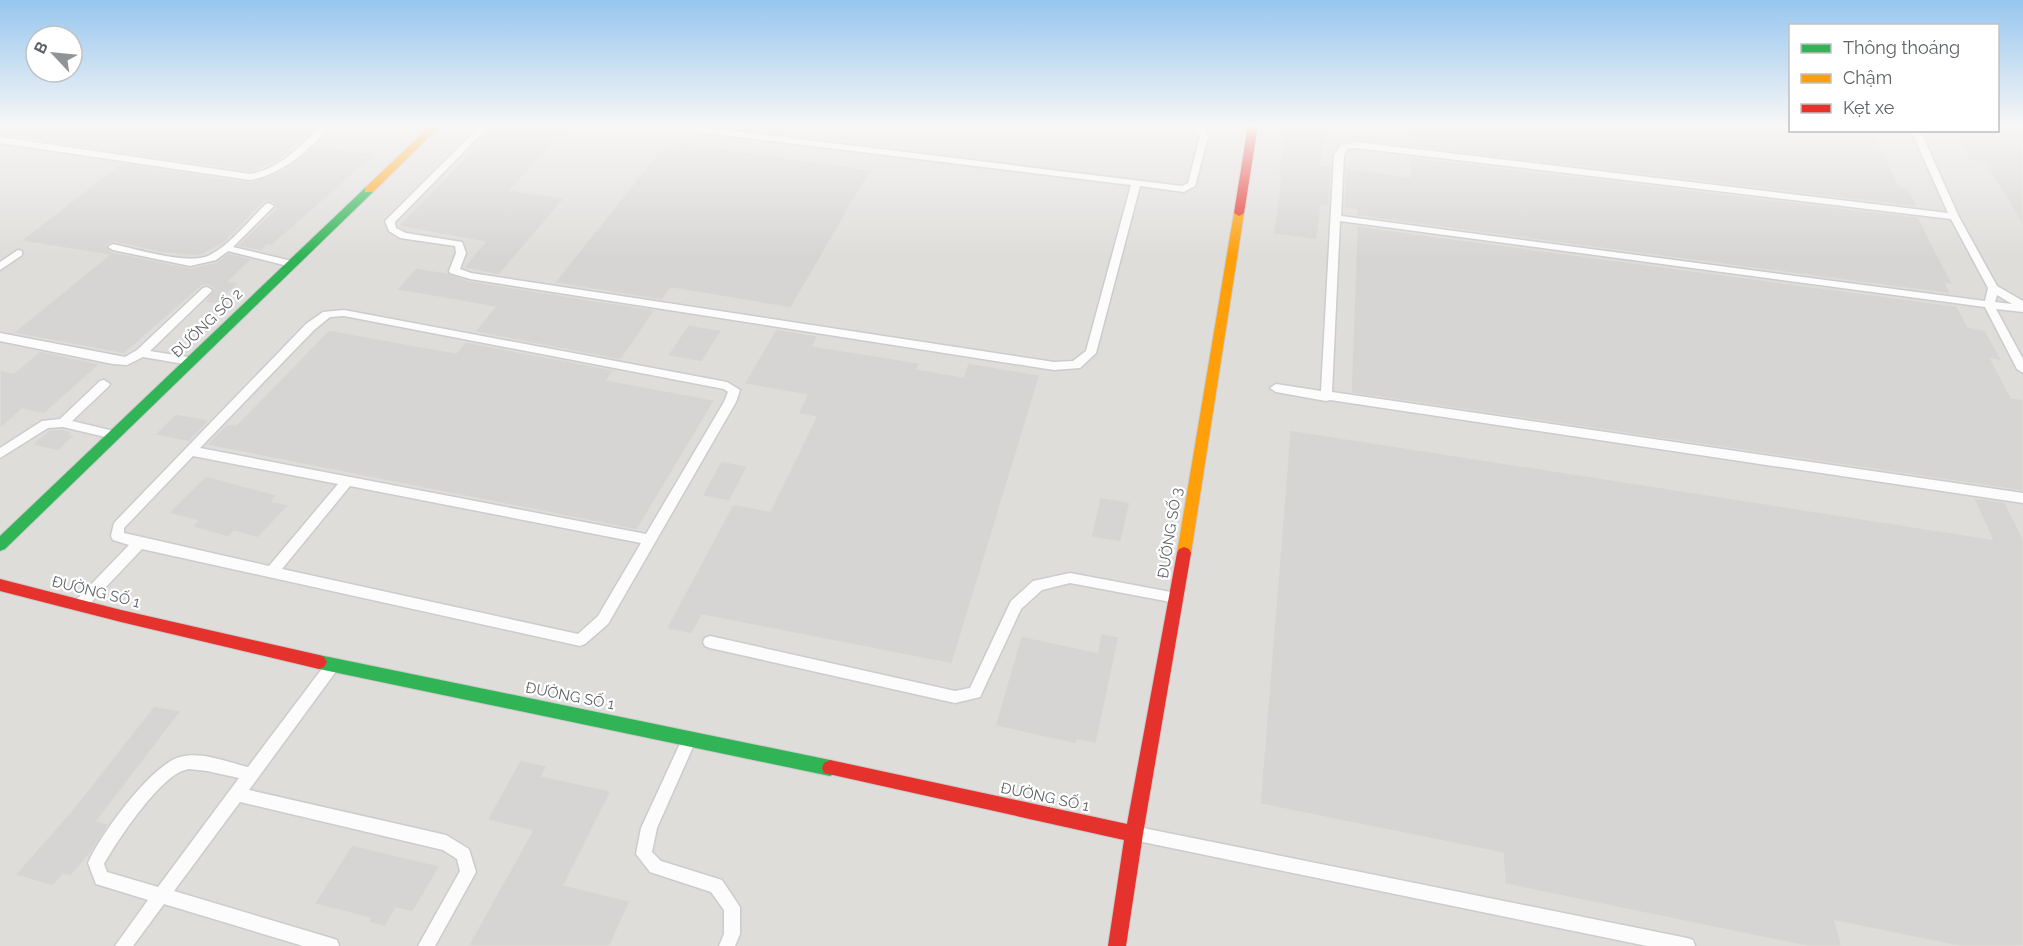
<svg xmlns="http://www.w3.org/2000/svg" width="2023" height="946" font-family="Raleway,sans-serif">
	<rect width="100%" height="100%" fill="#efeeea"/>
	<path fill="#dfddda" d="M0,125H1790V130H1998V125H2023V946H0Z"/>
	<g fill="#d6d5d3" stroke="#deddd9" stroke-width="1.5">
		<path d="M0,125H317L280,160L250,172L0,135Z"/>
		<path d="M497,125H569L510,190L565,198L499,275L463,268L485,242L398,226Z"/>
		<path d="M1286,125H1326L1321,165L1331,166L1329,206L1321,205L1317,240L1273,234L1281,179L1278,178Z"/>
		<path d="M1413,125H1791V130H1871L1900,187L1908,188L1918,207L1413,147Z"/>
		<path d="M1998,125H2023V226L1985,162L1970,160L1953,130H1998Z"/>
		<path d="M682,143L871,170L791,308L671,288L662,300L554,283L663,147Z"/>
		<path d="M315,146L376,154L271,246L267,245L261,251L237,246L276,208L275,204L270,201L264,202L224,243L200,256L163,253L114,242L106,246L113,252L190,268L217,262L228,253L252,259L229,281L239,283L216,304L204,302L214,289L208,285L202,286L124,354L13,333L109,255L20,241L122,163L251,182L286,169Z"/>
		<path d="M1410,157L1918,217L1953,285L1946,284L1951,294L1357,216V210L1344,208L1346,168L1410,177Z"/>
		<path d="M1357,226L1957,306L1968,327L1985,330L2002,361L1991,359L2011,398L2023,399V491L1351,393Z"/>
		<path d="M416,268L448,273L470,281L655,310L621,360L474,332L495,307L396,290Z"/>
		<path d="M688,325L722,330L702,362L667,356Z"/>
		<path d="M776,329L818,336L813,346L920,363L917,369L963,377L968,363L1040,375L952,664L702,615L692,634L666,629L733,504L770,511L816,417L798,414L807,395L744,384Z"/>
		<path d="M329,330L456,353L466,342L614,370L607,380L715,400L637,530L206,445L227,424L236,425Z"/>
		<path d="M40,351L100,364L44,414L22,409L0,429V370L14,373Z"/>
		<path d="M176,414L210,420L189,442L154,435Z"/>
		<path d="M63,429L73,432L70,434L75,435L58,451L32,445L49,430Z"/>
		<path d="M1290,430L1992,539L1974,499L1625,446L2023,505L2006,504L2023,539V946H1958L1835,921L1842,946H1806L1505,884L1503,853L1260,804Z"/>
		<path d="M721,461L748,466L729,501L702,496Z"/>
		<path d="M206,476L277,495L272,501L289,505L258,538L234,531L228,537L192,527L197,521L168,513Z"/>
		<path d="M1100,497L1130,502L1121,542L1091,537Z"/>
		<path d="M1101,633L1119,637L1096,744L1077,740L1076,744L995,726L1021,636L1097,652Z"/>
		<path d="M154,706L181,711L97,821L109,824L91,852L71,876L63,874L53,886L15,875L73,809Z"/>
		<path d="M520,760L547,766L542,776L611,791L564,885L630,901L610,946H468L532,831L487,820Z"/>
		<path d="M352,845L440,866L413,912L396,908L385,927L368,922L370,918L314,904Z"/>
	</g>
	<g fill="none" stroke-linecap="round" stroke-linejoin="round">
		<g stroke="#cbcccc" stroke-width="3">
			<g id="lane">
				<path d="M322,125H331C309,150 284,174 250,180L0,143V137L250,174C281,169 301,145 322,125Z"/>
				<path d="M481,125H490L395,222L396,228L406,233L462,242L466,253L460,269L471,273L1054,362L1073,361L1086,351L1131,185L665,128L661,125H685L1182,186L1188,183L1200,137L1197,132L1170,125H1187L1204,128L1208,137L1195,186L1184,192L1140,186L1096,353L1080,368L1054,370L470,279L450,273L449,271L456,253L455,246L400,238L389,231L385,221Z"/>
				<path d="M1911,130H1920L1959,217L1997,286L2023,301V312L1996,309L2023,359V373L2017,369L1985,307L1340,221L1332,392L2023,493V503L1330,400L1326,401L1276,392L1270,388L1276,384L1321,391L1334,155L1341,145L1357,142L1948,213ZM1357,148L1951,219L1988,288L1985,301L1341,216L1344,155L1347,149ZM1997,295L2012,304L1995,302Z"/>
				<path d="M269,203L274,206L233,247L296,262V266L292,267L228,251L216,260L190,266L113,250L108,247L113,244C137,249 189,266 210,255C231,244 249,220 266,204Z"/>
				<path d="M18,250L22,251V255L0,270V262Z"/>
				<path d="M207,287L212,290L211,292L150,351L194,358L195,361L190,365L143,357L127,365L113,364L0,341V333L125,357L137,350L203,288Z"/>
				<path d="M344,310L727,382L740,390L736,402L608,624L585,644L580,646L142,549L85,609L80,611L75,609L73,605L75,601L129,545L113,540L111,536L114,523L306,324L323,312ZM344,316L724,389L728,392L724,402L646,534L200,448L314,330L330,317ZM193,456L338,484L269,566L124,533V528ZM350,486L641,543L598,616L578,634L282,569Z"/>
				<path d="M104,380L110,384L108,387L72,421L118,432L120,435L118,438L114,439L63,427L48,428L0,458V448L42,421L60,419L100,381Z"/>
				<path d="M1070,573L1176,593L1181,594L1183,598L1181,602L1176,603L1070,583L1042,590L1021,609L980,697L955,703L710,648L705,646L703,642L705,638L710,636L955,691L970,688L1011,601L1033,581Z"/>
				<path d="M332,660L337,662L339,666L337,670L249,790L446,835L469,849L476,872L435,946H418L460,871L457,859L443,850L240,802L174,891L331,938L337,940L339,946H303L164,904L133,946H115L148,900L96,884L88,863C99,836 152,764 180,757C201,751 227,762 248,767L327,662ZM189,769L207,771L239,778L158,887L107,872L104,864C117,841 163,771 189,769Z"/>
				<path d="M689,733L694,735L696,740L657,828L652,852L661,861L722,880L740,907V934L735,946H719L724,934V910L711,892L650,872L636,854L641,828L684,735Z"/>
				<path d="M1138,827L1687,938L1693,940L1695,946H1647L1138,841L1133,839L1130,834L1133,829Z"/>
			</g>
		</g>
		<g stroke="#cacacb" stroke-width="2">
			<g id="fast">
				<path d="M369,187L373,188V192L5,549L0,551V536L365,188Z"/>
				<path d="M319,655L830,760L836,763L838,768L836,773L830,776L319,669L314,667L311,662L314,657Z"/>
			</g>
		</g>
		<g stroke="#cacacb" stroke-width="2">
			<g id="slow">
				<path d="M431,125H441L373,192H365V188Z"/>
				<path d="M1239,210L1244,213L1191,553L1189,557H1179L1177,553L1234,213Z"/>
			</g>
		</g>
		<g stroke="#cacacb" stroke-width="2">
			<g id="jam">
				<path d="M1248,125H1258L1244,213L1239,216L1234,213Z"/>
				<path d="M1184,547L1189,549L1191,553L1143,834L1126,946H1108L1124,840L824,773L822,768L824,763L830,760L1127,824L1177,553L1179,549Z"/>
				<path d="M0,579L121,610L319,655L324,657L327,662L324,667L319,669L121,622L0,591Z"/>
			</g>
		</g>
		<use href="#lane" fill="#fdfcfc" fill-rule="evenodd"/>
		<use href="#fast" fill="#30b455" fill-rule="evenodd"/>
		<use href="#slow" fill="#ff9f0a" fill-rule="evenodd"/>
		<use href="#jam" fill="#e5322d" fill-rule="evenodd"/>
	</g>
	<linearGradient id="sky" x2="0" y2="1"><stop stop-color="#97c6ef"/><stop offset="0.49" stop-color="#f8f7f6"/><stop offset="1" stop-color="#f8f7f6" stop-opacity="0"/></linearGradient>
	<rect width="2023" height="257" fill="url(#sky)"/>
	<g text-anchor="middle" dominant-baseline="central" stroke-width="4.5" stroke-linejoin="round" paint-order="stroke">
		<g font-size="15" fill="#5f6368" stroke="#fff">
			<text transform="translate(207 323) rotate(-44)">ĐƯỜNG SỐ 2</text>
			<text transform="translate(1170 533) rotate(-81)">ĐƯỜNG SỐ 3</text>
			<text transform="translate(96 592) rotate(14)">ĐƯỜNG SỐ 1</text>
			<text transform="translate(570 696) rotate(11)">ĐƯỜNG SỐ 1</text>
			<text transform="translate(1045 797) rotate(12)">ĐƯỜNG SỐ 1</text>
		</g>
	</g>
	<rect x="1789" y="24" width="210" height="108" fill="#ffffff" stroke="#bfc1c3" stroke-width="1.5"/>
	<rect x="1801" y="44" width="30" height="9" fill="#30b455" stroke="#bfc1c3" stroke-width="1.5"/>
	<text x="1843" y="54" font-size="18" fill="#5f6368">Thông thoáng</text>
	<rect x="1801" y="74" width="30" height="9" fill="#ff9f0a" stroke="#bfc1c3" stroke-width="1.5"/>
	<text x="1843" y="84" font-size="18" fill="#5f6368">Chậm</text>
	<rect x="1801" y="104" width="30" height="9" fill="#e5322d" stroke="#bfc1c3" stroke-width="1.5"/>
	<text x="1843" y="114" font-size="18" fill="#5f6368">Kẹt xe</text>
	<g transform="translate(54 54) rotate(296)"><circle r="28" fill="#ffffff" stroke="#bfc1c3" stroke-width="1.5"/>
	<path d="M0-4.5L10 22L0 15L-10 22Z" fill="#919496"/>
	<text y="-9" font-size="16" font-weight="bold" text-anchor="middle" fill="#5f6368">B</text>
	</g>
</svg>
